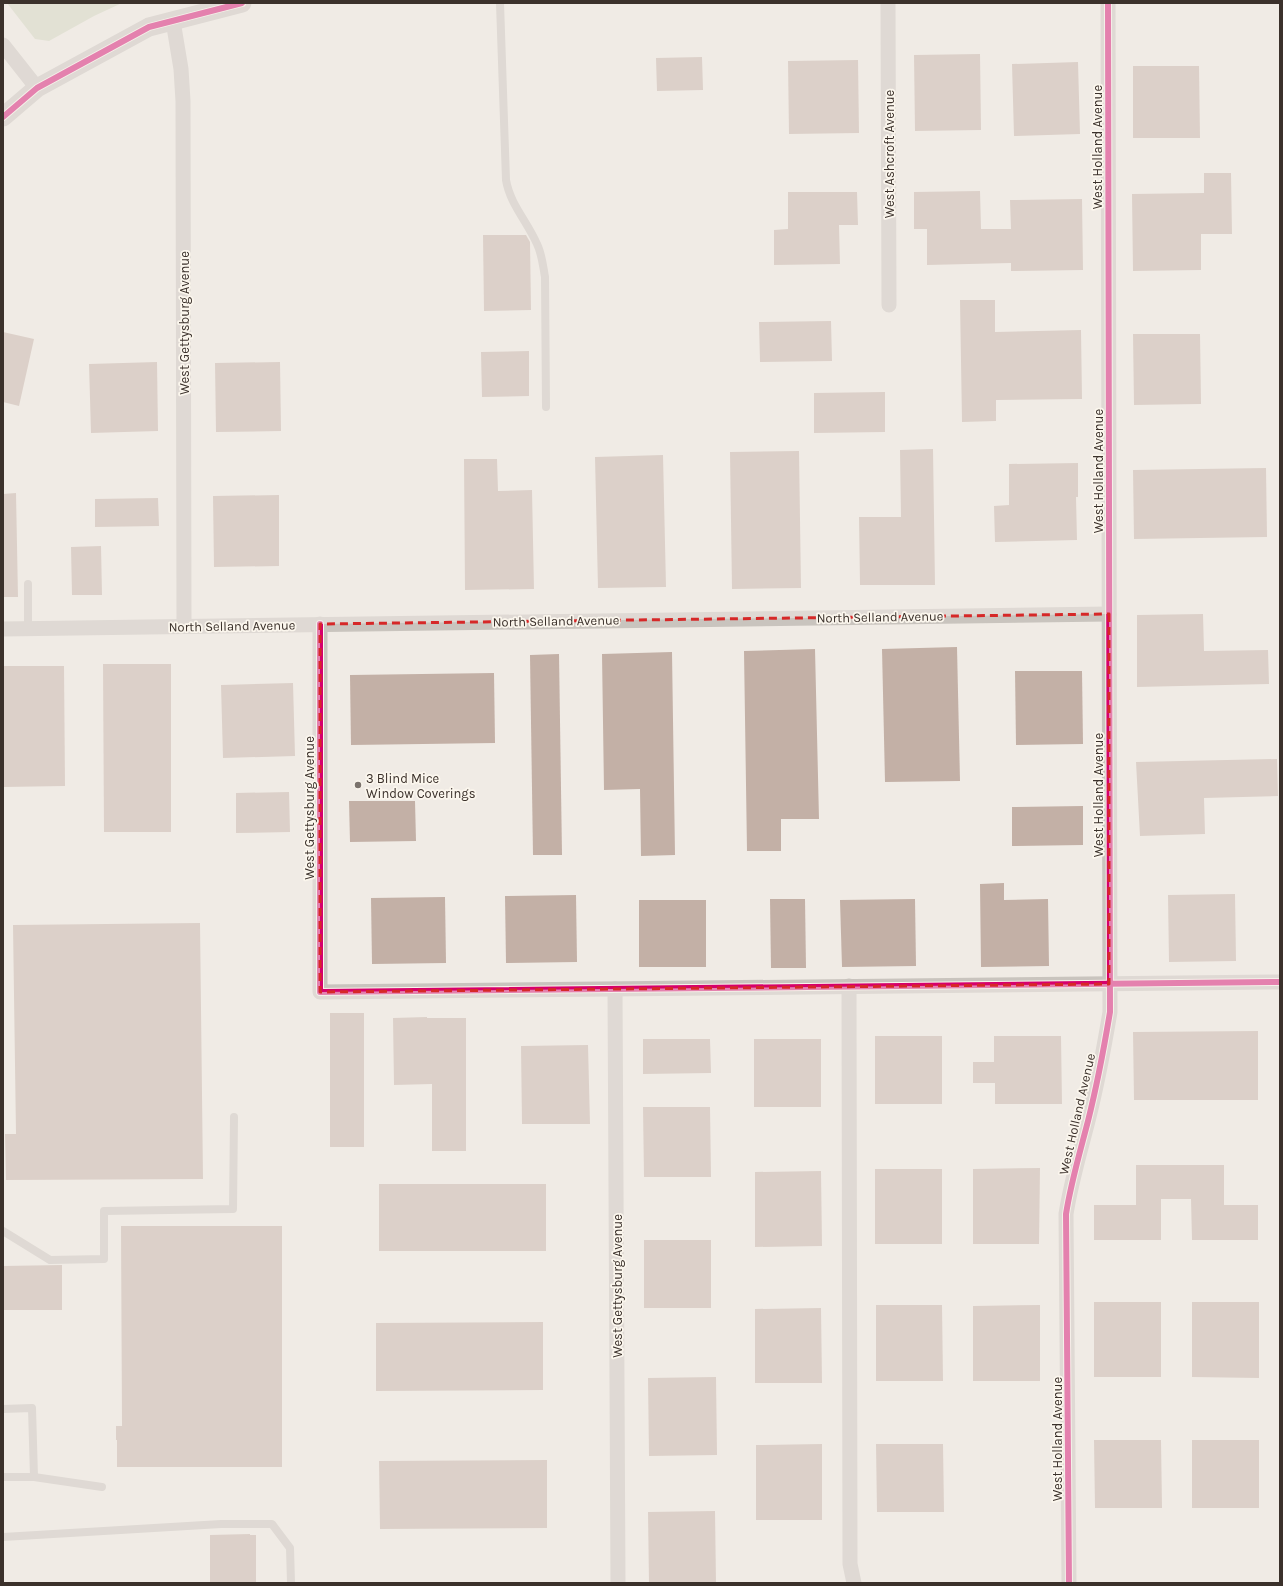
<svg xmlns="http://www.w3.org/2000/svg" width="1283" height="1586" font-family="Karla,sans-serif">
	<rect width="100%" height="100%" fill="#f0ebe5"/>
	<path fill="#d0d6bf" d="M7,3H122L94,16L49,41L35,39Z"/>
	<g fill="#c3b0a6">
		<path d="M980,54L981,130L915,131L914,55Z"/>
		<path d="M702,57L703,90L657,91L656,58Z"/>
		<path d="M858,60L859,133L789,134L788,61Z"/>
		<path d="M1078,62L1080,134L1014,136L1012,64Z"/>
		<path d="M1133,66H1199L1200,138H1133Z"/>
		<path d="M1204,173H1231L1232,234H1201V270L1133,271L1132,194L1204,193Z"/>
		<path d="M980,191L981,229H1011L1010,200L1082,199L1083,270L1011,271V263L927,265V229H914V192Z"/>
		<path d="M788,192H857L858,225H839L840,264L774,265V230L788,229Z"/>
		<path d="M483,235H526L530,242L531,310L484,311Z"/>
		<path d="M960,300H995V332L1081,330L1082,399L996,400V421L962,422Z"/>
		<path d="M831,321L832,361L760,362L759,322Z"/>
		<path d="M3,332L34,339L19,406L3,402Z"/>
		<path d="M1133,334H1200L1201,404L1134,405Z"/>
		<path d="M529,351V396L482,397L481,352Z"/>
		<path d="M157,362L158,431L91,433L89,364Z"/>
		<path d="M280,362L281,431L216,432L215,363Z"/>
		<path d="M885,392V432L814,433V393Z"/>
		<path d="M933,449L935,585H860L859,517H901L900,450Z"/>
		<path d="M799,451L801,588L732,589L730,452Z"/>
		<path d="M663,455L666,587L598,588L595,457Z"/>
		<path d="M464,459H497L498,491L532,490L534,589L465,590Z"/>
		<path d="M1078,463V497H1076L1077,540L995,542L994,506L1009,505V464Z"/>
		<path d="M1266,468L1267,537L1134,539L1133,470Z"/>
		<path d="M16,493L18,597H3V494Z"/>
		<path d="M279,495V566L214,567L213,496Z"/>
		<path d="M158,498L159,526L95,527V499Z"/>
		<path d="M101,546L102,595H72L71,547Z"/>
		<path d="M1203,614L1204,651L1268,650L1269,684L1137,687V615Z"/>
		<path d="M957,647L960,781L885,782L882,649Z"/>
		<path d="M815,649L819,819H781V851H747L744,651Z"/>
		<path d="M672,652L675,855L641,856L640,789L604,790L602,654Z"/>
		<path d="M559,654L562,855H533L530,655Z"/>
		<path d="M103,664H171V832H104Z"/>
		<path d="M3,666H64L65,786L4,787Z"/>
		<path d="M1015,671H1082L1083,744L1016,745Z"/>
		<path d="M494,673L495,743L351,745L350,675Z"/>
		<path d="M293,683L295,756L223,758L221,685Z"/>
		<path d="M1277,759L1278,796L1204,798L1205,834L1140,836L1136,762Z"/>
		<path d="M289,792L290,832L236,833V793Z"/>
		<path d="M349,801H415L416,841L350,842Z"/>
		<path d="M1083,806V845L1012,846V807Z"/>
		<path d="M1004,883V900L1048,899L1049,966L981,967L980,884Z"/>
		<path d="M1235,894L1236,961L1169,962L1168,895Z"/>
		<path d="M576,895L577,962L506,963L505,896Z"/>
		<path d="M445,897L446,963L372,964L371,898Z"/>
		<path d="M770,899H805L806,968H771Z"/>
		<path d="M915,899L916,966L842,967L840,900Z"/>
		<rect x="639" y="900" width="67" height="67"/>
		<path d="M200,923L203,1179L6,1180L5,1134H16L13,925Z"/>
		<rect x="330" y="1013" width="34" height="134"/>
		<path d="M427,1017V1018H466V1151H432V1084L394,1085L393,1018Z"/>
		<path d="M1258,1031V1100H1134L1133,1032Z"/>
		<rect x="875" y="1036" width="67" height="68"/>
		<path d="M994,1036H1061L1062,1104H995V1083H973V1062H994Z"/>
		<path d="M643,1039H710L711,1073L643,1074Z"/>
		<rect x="754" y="1039" width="67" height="68"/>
		<path d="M588,1045L590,1124H522L521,1046Z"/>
		<path d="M643,1107H710L711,1177H644Z"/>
		<path d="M1136,1165H1224V1205H1258V1240H1192L1191,1199H1161V1240H1094V1205H1136Z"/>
		<path d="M1040,1168L1039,1244H973V1169Z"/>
		<rect x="875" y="1169" width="67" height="75"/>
		<path d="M821,1171L822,1246L755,1247V1172Z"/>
		<rect x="379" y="1184" width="167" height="67"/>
		<path d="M121,1226H282V1467H117V1440H116V1426H122Z"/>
		<rect x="644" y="1240" width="67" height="68"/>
		<path d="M62,1265V1310H3V1266Z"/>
		<rect x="1094" y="1302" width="67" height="75"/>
		<path d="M1192,1302H1259V1378L1192,1377Z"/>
		<path d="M876,1305H942L943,1381H876Z"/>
		<path d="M1040,1305V1381H973V1306Z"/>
		<path d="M821,1308L822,1383H755V1309Z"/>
		<path d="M543,1322V1390L376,1391V1323Z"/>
		<path d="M716,1377L717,1455L649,1456L648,1378Z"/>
		<path d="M1094,1440H1161L1162,1508H1095Z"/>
		<rect x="1192" y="1440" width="67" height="68"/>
		<path d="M822,1444V1520H756V1445Z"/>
		<path d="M876,1444H943L944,1512H877Z"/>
		<path d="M547,1460V1528L380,1529L379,1461Z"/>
		<path d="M715,1511L716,1583H649L648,1512Z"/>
		<path d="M250,1534V1535H256V1583H210V1535Z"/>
	</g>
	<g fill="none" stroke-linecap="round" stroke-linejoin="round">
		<g stroke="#c9c4be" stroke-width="8">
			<path d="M500,3L506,180C510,204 527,221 537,244C542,254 543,266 545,277L546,407"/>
			<path d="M28,629V584"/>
			<path d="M3,1231L50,1260L104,1259V1211L233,1209L234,1117"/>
			<path d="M3,1409L32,1408L34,1477H3"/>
			<path d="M34,1477L102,1487"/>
			<path d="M3,1537L221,1524H272L290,1548L291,1583"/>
		</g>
		<g stroke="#c9c4be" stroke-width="15">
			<path d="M888,3L889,305"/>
			<path d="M173,21L181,69L183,101L184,626"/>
			<path d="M3,45L37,88"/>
			<path d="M320,624V992L1280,982"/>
			<path d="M3,629L1109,614"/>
			<path d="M849,986L850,1564L854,1583"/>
			<path d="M615,989L618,1583"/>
			<path d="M1069,1583L1066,1214C1071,1182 1080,1152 1088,1121C1097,1085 1104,1048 1110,1012L1108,3"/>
		</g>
		<path stroke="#c9c4be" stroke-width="19" d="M3,117L37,88L149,27L242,3"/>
		<g stroke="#fbf6ed" stroke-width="8">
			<g id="cycleway">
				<path d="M3,117L37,88L149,27L242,3"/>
				<path d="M320,624V992L1280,982"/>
				<path d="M1069,1583L1066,1214C1071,1182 1080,1152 1088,1121C1097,1085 1104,1048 1110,1012L1108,3"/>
			</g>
		</g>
		<use href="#cycleway" stroke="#d6006c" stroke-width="6"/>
	</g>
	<path d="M0 0H1283V1586H0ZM1109,614V984L320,992V624Z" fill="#f0ebe5" fill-opacity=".55" fill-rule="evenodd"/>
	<path fill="none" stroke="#d62828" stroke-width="3" stroke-dasharray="8 5" stroke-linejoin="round" d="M1109,614V984L320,992V624Z"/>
	<circle fill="#7a726c" stroke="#fbf6ed" stroke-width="1.5" cx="358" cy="785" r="4"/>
	<g text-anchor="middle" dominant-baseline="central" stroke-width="3.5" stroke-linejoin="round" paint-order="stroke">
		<g font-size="13" fill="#3b312b" stroke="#fbf6ed">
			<text transform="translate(1097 147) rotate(-90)">West Holland Avenue</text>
			<text transform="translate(889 154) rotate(-90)">West Ashcroft Avenue</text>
			<text transform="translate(184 323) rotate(-90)">West Gettysburg Avenue</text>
			<text transform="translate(1098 471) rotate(-90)">West Holland Avenue</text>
			<text transform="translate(880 617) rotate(-1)">North Selland Avenue</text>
			<text transform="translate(556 621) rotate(-1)">North Selland Avenue</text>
			<text transform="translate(232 626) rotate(-1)">North Selland Avenue</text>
			<text transform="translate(1098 795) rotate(-90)">West Holland Avenue</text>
			<text transform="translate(309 808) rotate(-90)">West Gettysburg Avenue</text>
			<text transform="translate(1077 1114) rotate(-77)">West Holland Avenue</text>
			<text transform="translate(617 1286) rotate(-90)">West Gettysburg Avenue</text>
			<text transform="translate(1057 1439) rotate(-90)">West Holland Avenue</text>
		</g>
		<g font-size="13" fill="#3b312b" stroke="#fbf6ed" text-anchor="start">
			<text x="366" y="778">3 Blind Mice<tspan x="366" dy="15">Window Coverings</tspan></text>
		</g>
	</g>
	<rect width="1283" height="1586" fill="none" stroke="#3b312b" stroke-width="8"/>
</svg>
